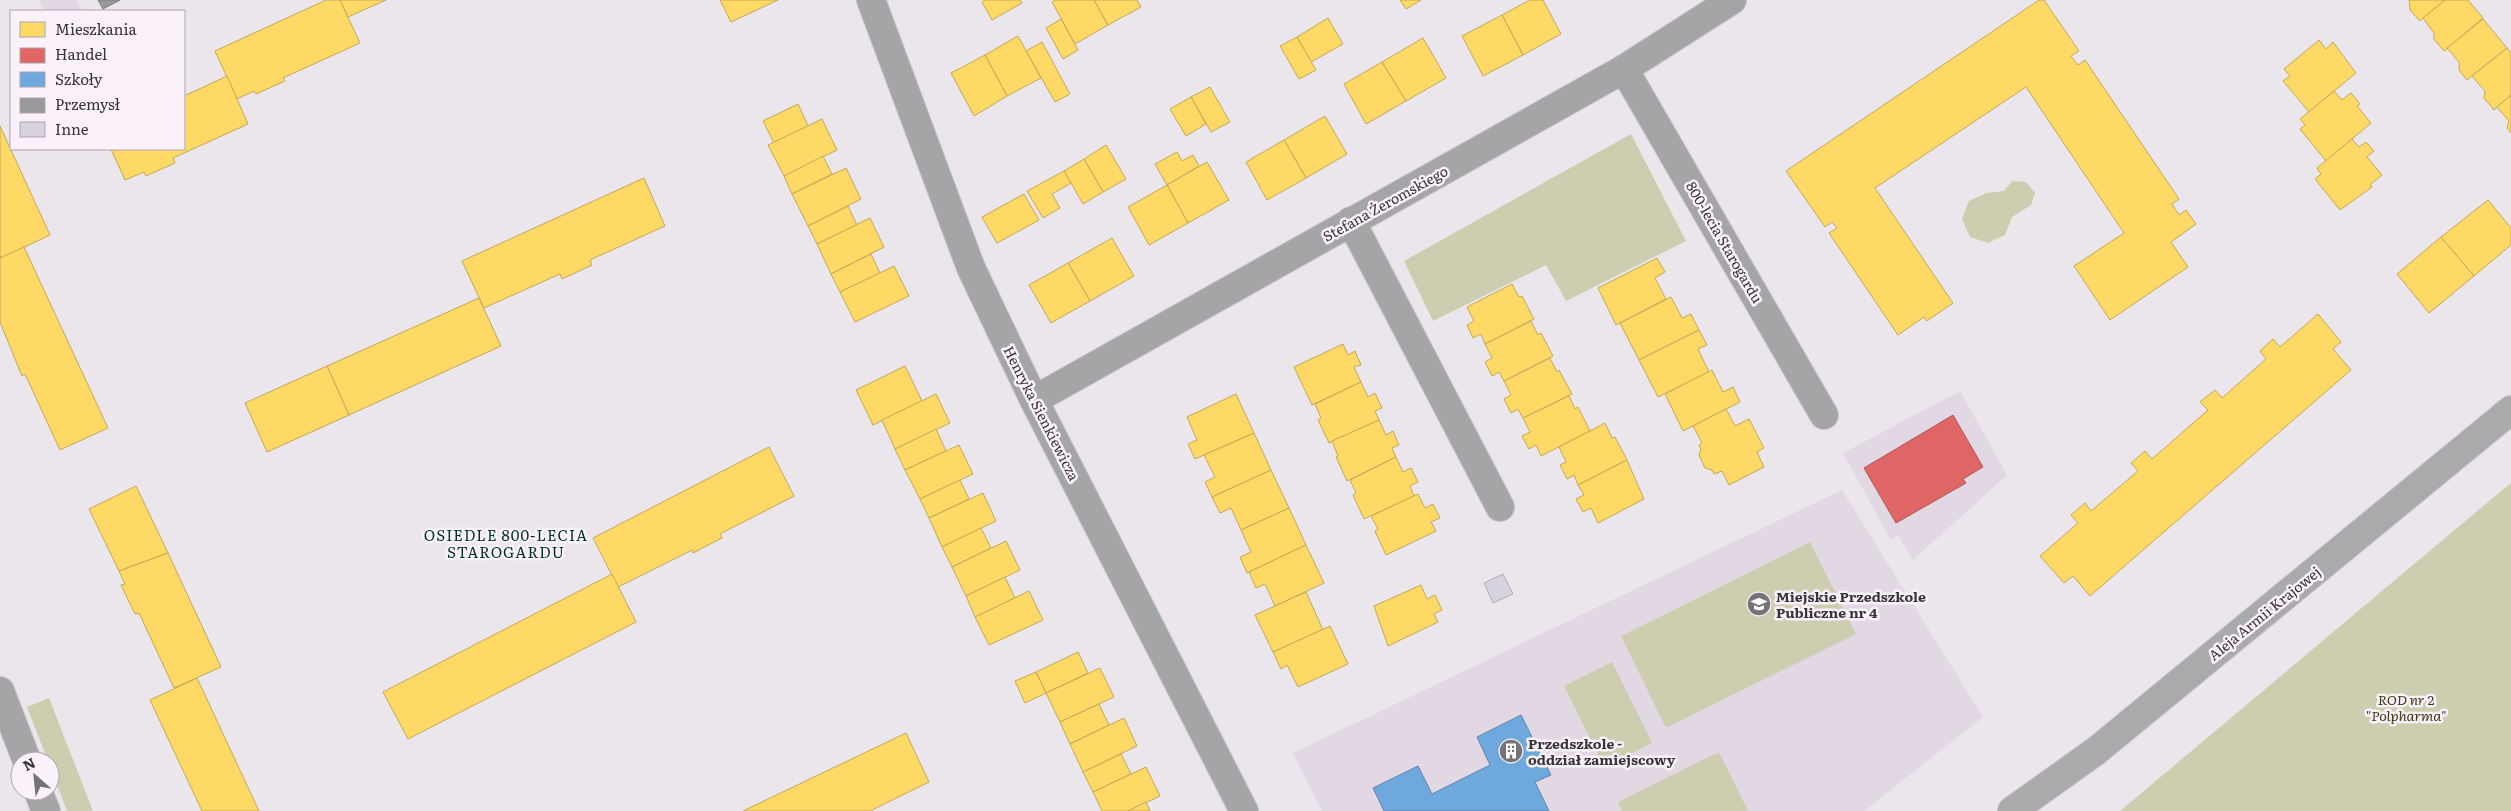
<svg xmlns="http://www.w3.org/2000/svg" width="2511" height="811" font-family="Literata,serif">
	<rect width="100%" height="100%" fill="#ebe6eb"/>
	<g fill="#e2d8e3">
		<path d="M39,0H77L82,11H44Z"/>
		<path d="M1960,391L2007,475L1913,560L1898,535L1891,540L1843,453Z"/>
		<path d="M1842,490L1983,717L1864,811H1322L1293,753Z"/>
	</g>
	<g fill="#cdceaf">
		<path d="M1631,134L1686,241L1566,301L1546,265L1433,321L1404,261Z"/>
		<path d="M2012,181L2026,182L2035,193L2031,205L2012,217L2005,235L1988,243L1970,237L1962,219L1969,201L1986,193L2004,191Z"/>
		<path d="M2511,483V811H2120L2488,502Z"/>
		<path d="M1810,542L1856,634L1666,728L1621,636Z"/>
		<path d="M1612,662L1652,743L1604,767L1564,686Z"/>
		<path d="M49,698L93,811H67L50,767V761H48L27,707Z"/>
		<path d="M1719,752L1748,811H1622L1618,802Z"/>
	</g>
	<g fill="#ffd966" stroke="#c3a858">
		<path d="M326,0H340L360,43L283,78L285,81L256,94L254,91L237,99L215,51Z"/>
		<path d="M340,0H386L348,17Z"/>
		<path d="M720,0H778L731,22Z"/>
		<path d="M985,0H1020L1022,3L992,20L982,2Z"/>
		<path d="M1055,0H1094L1108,25L1075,44L1052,2Z"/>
		<path d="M1094,0H1137L1141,7L1108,25Z"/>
		<path d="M1400,0H1421L1406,9Z"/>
		<path d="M1530,0H1543L1561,34L1523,55L1502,15Z"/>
		<path d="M2039,0H2044L2079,51L2071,56L2078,65L2085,60L2179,199L2172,204L2179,215L2186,210L2196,224L2171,242L2188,267L2110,320L2074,266L2124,233L2026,87L1875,188L1953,303L1927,321L1924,317L1898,335L1829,233L1837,228L1832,222L1825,227L1786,171Z"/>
		<path d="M2409,0H2445L2420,21L2410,10Z"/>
		<path d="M2445,0H2468L2483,18L2444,51L2434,39V33L2423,18Z"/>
		<path d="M1502,15L1523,55L1483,76L1462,36Z"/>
		<path d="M1328,18L1343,44L1311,62L1297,37Z"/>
		<path d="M1061,19L1078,50L1063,59L1046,28Z"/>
		<path d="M2483,19L2507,48L2467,80L2459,70V62L2447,48Z"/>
		<path d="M1018,36L1041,78L1007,96L985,55Z"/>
		<path d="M1297,37L1316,70L1299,79L1280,46Z"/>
		<path d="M1423,38L1446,78L1406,101L1382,62Z"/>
		<path d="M2319,40L2326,49L2333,42L2356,73L2309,112L2283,81L2290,76L2284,69Z"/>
		<path d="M1042,42L1070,94L1055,102L1026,51Z"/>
		<path d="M2507,48L2511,53V95L2494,110L2484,98L2485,91L2472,76Z"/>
		<path d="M985,55L1007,96L974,116L951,73Z"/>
		<path d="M1382,62L1406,101L1366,124L1344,84Z"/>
		<path d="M227,76L248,124L173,158L175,163L146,176L144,172L125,180L111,149H184V96Z"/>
		<path d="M1210,87L1230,122L1211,132L1191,97Z"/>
		<path d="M2334,91L2342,100L2351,93L2360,104L2357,106L2371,123L2326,161L2300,129L2305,125L2300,119Z"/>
		<path d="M2511,95V133L2507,128L2509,121L2497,107Z"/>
		<path d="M1191,97L1206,124L1186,136L1170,109Z"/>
		<path d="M798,104L808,126L774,143L763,121Z"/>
		<path d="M1325,116L1347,154L1306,178L1284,140Z"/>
		<path d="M822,119L837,150L784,176L768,145Z"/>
		<path d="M0,126L50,235L1,258L0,255Z"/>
		<path d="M2352,139L2359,147L2366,142L2374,151L2367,157L2382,175L2370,185L2372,187L2340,210L2315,179L2321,174L2317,168Z"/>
		<path d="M1284,140L1306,178L1267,200L1246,162Z"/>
		<path d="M1106,145L1126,179L1103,192L1084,159Z"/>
		<path d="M1177,152L1182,161L1193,155L1199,166L1167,185L1155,164Z"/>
		<path d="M823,156L832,174L792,194L784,176Z"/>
		<path d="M1084,159L1103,192L1083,204L1064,171Z"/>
		<path d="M1207,162L1229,200L1188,223L1167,185Z"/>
		<path d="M846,168L861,199L808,226L792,194Z"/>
		<path d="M1064,171L1071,183L1052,194L1060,208L1043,218L1027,191Z"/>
		<path d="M644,178L665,226L590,260L592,265L562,279L560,274L484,308L462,261Z"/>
		<path d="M1167,185L1188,223L1149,245L1128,207Z"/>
		<path d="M1024,194L1039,220L997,243L982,217Z"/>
		<path d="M2488,200L2511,228V245L2474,276L2441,237Z"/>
		<path d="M848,206L857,225L817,244L808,226Z"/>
		<path d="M870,218L884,247L831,274L817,244Z"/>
		<path d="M2441,237L2474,276L2429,313L2397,274Z"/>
		<path d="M1112,238L1134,276L1090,301L1068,263Z"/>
		<path d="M24,247L108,428L60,450L25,374L22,376L0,322V258Z"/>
		<path d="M871,254L880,273L840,292L831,274Z"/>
		<path d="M1657,258L1665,272L1655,278L1666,299L1616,325L1598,288Z"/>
		<path d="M1068,263L1090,301L1051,323L1029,285Z"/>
		<path d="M894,266L909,296L855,322L840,292Z"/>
		<path d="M1512,284L1519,297L1522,296L1534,319L1485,344L1481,334L1473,338L1467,325L1474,321L1467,307Z"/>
		<path d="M1671,297L1682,318L1691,314L1699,330L1639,360L1620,323Z"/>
		<path d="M479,298L501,346L349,415L327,366Z"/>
		<path d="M2318,314L2341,342L2333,349L2351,370L2090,596L2073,576L2064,583L2040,556L2078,523L2071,515L2085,503L2091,511L2138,471L2131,463L2145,451L2152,459L2208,410L2200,402L2215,390L2222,398L2266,359L2260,351L2273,339L2280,347Z"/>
		<path d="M1531,321L1538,335L1541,333L1553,356L1504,381L1499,372L1492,376L1485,362L1492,358L1485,344Z"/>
		<path d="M1699,330L1707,345L1698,349L1709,372L1658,397L1639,360Z"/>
		<path d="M1343,344L1348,355L1355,351L1361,365L1354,367L1361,382L1312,405L1294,367Z"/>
		<path d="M1550,358L1557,372L1559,370L1572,394L1523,418L1518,409L1511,413L1504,399L1511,395L1504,381Z"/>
		<path d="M327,366L349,415L267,452L245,403Z"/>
		<path d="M905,366L922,401L873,425L856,390Z"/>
		<path d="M1712,370L1723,392L1733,387L1740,402L1683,431L1665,394Z"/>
		<path d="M1361,382L1368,397L1375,393L1382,408L1375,411L1379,420L1329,443L1318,420L1321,418L1315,404Z"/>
		<path d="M936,394L950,423L895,449L882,420Z"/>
		<path d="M1236,394L1254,433L1195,459L1188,444L1197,440L1187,417Z"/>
		<path d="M1569,396L1575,409L1578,407L1590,431L1541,456L1536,445L1529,449L1522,436L1530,432L1523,418Z"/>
		<path d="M1726,409L1735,426L1749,419L1764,448L1757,452L1764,467L1729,485L1722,471L1714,474L1712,470L1705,468L1699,455L1701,449L1699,445L1702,443L1693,426Z"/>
		<path d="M1379,420L1386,435L1393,431L1399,445L1392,448L1396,457L1347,481L1336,457L1338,456L1332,441Z"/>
		<path d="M1605,423L1612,438L1615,437L1627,460L1578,485L1574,475L1567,479L1560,465L1566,462L1559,447Z"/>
		<path d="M936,429L946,451L905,470L895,449Z"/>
		<path d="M1254,433L1271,470L1212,497L1205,482L1215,477L1204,455Z"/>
		<path d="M959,445L973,474L920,499L905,470Z"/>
		<path d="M769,447L794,496L720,534L722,538L693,553L692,550L618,587L593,538Z"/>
		<path d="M1396,457L1403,472L1411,468L1418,482L1410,486L1414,496L1364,519L1353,495L1356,493L1350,480Z"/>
		<path d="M1627,460L1644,499L1598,523L1591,508L1583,512L1576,499L1584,495L1578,485Z"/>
		<path d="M1271,470L1289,508L1241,530L1231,508L1220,513L1212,497Z"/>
		<path d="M960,480L969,499L929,518L920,499Z"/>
		<path d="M136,486L168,553L119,571L89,509Z"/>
		<path d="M983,493L996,521L942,547L929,518Z"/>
		<path d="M1418,494L1425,508L1433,504L1440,518L1431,522L1436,531L1386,555L1375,531L1378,529L1371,516Z"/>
		<path d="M1289,508L1306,545L1247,573L1240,557L1251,552L1241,530Z"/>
		<path d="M981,528L991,548L952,567L942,547Z"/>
		<path d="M1006,541L1020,570L966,596L952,567Z"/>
		<path d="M1306,545L1324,583L1275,606L1265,584L1256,588L1249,572Z"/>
		<path d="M168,553L221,667L174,688L139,613L135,614L121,585L125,584L119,571Z"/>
		<path d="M612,574L636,622L408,739L383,692Z"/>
		<path d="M1005,577L1015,598L975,617L966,596Z"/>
		<path d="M1421,585L1427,599L1435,595L1442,610L1434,614L1438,622L1388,646L1374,606Z"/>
		<path d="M1029,591L1043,620L989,645L975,617Z"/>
		<path d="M1306,592L1323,630L1273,652L1255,615Z"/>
		<path d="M1330,626L1348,664L1298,687L1287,665L1281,669L1273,652Z"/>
		<path d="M1078,652L1088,673L1046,693L1036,672Z"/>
		<path d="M1100,668L1114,697L1060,722L1046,693Z"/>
		<path d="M1036,672L1046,693L1025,703L1015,681Z"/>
		<path d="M197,678L259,811H202L150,700Z"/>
		<path d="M1099,704L1109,725L1070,744L1060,722Z"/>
		<path d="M1124,718L1137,746L1083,772L1070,744Z"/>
		<path d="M906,733L929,782L870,811H743Z"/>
		<path d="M1121,754L1131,774L1093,792L1083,772Z"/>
		<path d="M1146,767L1160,796L1128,811H1102L1093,792Z"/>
		<path d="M1146,802L1150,811H1128Z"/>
	</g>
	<path fill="#e06666" stroke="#ad5758" d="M1953,415L1983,467L1963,479L1966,483L1896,523L1864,468Z"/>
	<path fill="#6fa8dc" stroke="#5e85ab" d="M1521,715L1551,775L1535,782L1549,811H1384L1373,788L1418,766L1432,794L1490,765L1477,737Z"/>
	<path fill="#999" stroke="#7c7b7c" d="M98,0H120L103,9Z"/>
	<path fill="#d7d2df" stroke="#b0adb1" d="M1503,574L1513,594L1493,603L1484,583Z"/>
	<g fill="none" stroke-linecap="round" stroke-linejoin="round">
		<g stroke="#c6c3c6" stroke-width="30">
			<g id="minor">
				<path d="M871,0L971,268L1034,400L1244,811"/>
				<path d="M1624,69L1824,415"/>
				<path d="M1351,221L1500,507"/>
				<path d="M1034,400L1624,69L1732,0"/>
				<path d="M0,691L27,761"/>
				<path d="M38,791L46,811"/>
			</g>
		</g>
		<g stroke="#c6c3c6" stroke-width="30">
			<path id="major" d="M2012,811L2096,751L2511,410"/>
		</g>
		<use href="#minor" stroke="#a5a5a7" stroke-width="28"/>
		<use href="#major" stroke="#aaa9ab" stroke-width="28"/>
	</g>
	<defs>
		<g id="school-disc" transform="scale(1.25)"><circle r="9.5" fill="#767277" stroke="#faf1fb"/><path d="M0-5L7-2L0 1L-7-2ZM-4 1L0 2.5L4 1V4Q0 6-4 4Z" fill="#fff"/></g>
		<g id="building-disc" transform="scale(1.25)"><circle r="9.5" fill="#767277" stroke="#faf1fb"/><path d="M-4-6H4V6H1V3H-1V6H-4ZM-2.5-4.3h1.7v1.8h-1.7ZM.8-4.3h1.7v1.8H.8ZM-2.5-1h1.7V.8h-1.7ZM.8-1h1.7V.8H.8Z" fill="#fff"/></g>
	</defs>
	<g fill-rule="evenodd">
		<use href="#school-disc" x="1759" y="604"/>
		<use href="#building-disc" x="1511" y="751"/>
	</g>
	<g text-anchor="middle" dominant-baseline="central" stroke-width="5" stroke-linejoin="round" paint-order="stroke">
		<g font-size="14" fill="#373438" stroke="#faf1fb">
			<text transform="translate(1385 203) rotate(-29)">Stefana Żeromskiego</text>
			<text transform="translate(1725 242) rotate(60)">800-lecia Starogardu</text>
			<text transform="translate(1042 413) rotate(63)">Henryka Sienkiewicza</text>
			<text transform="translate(2264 613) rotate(-39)">Aleja Armii Krajowej</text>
		</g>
		<g font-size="14" font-weight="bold" fill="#373438" stroke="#faf1fb" text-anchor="start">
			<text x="1776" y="596">Miejskie Przedszkole<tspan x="1776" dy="16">Publiczne nr 4</tspan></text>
			<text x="1528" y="743">Przedszkole -<tspan x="1528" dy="16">oddział zamiejscowy</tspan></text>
		</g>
		<g font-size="14" font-style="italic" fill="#3b3d11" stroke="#faf1fb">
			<text x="2406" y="699">ROD nr 2<tspan x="2406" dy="16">"Polpharma"</tspan></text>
		</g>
		<g font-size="15" letter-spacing="1" fill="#003426" stroke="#faf1fb">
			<text x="506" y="534">OSIEDLE 800-LECIA<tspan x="506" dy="17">STAROGARDU</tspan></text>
		</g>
	</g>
	<rect x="10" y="10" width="175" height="140" fill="#faf1fb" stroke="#aca5ad"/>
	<rect x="20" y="22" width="25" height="15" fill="#ffd966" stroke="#aca5ad"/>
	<text x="55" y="35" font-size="15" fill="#373438">Mieszkania</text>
	<rect x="20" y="48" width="25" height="15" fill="#e06666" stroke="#aca5ad"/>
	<text x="55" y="60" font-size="15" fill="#373438">Handel</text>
	<rect x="20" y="72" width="25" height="15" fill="#6fa8dc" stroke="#aca5ad"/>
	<text x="55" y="85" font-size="15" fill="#373438">Szkoły</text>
	<rect x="20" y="98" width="25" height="15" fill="#999999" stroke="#aca5ad"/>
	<text x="55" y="110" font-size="15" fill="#373438">Przemysł</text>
	<rect x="20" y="122" width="25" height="15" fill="#d7d2df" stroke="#aca5ad"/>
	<text x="55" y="135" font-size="15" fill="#373438">Inne</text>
	<g transform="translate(35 776) rotate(333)"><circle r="24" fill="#faf1fb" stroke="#aca5ad"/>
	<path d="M0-4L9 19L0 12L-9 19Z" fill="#767277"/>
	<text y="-8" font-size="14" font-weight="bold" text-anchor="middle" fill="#373438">N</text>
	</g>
</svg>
